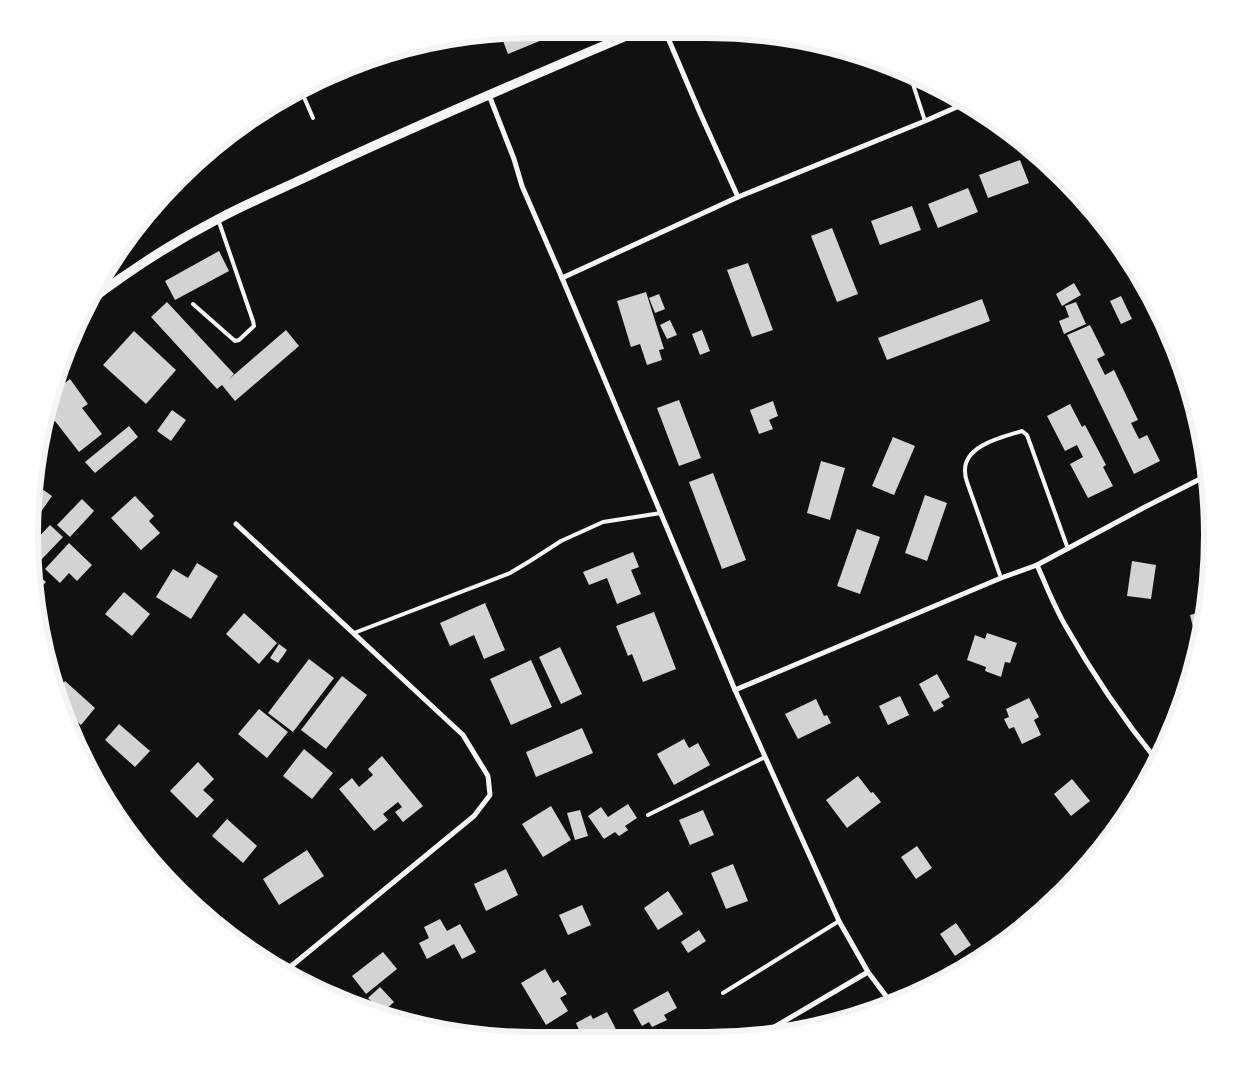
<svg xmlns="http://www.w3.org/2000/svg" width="1241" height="1070" font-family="'Open Sans',sans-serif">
	<rect width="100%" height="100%" fill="#111"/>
	<g fill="#d3d3d3">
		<path d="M535,29H569L508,54L500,33Z"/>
		<path d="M365,61L367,67L321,85L318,78Z"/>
		<path d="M1020,160L1029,183L988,198L979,175Z"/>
		<path d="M968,188L978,212L938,228L928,204Z"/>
		<path d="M912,206L921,230L880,245L871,221Z"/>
		<path d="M832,228L858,294L837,302L811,236Z"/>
		<path d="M219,251L229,271L175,300L165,281Z"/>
		<path d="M748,263L773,330L752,337L727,270Z"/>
		<path d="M1074,283L1081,295L1062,306L1056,294Z"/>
		<path d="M646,292L664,349L659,350L662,360L647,365L640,344L631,347L617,301Z"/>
		<path d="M659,294L665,309L655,313L649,298Z"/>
		<path d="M1121,296L1132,319L1121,324L1110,301Z"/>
		<path d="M982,299L990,321L887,360L878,338Z"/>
		<path d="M167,302L234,374L228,380L286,330L299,346L235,401L222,385L217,389L151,317Z"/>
		<path d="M1076,302L1086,324L1064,334L1059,321L1069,317L1065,306Z"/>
		<path d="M670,320L677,335L667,339L660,325Z"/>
		<path d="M1090,325L1105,355L1097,359L1105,375L1114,370L1138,420L1131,423L1139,439L1147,435L1160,461L1134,474L1067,335Z"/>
		<path d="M702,330L710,351L700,355L692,334Z"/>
		<path d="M134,331L176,370L146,404L103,365Z"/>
		<path d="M70,379L88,404L82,408L102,434L79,452L55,421L40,433L52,393Z"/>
		<path d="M679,400L701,458L679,466L657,408Z"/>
		<path d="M773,401L778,416L769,420L773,429L759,434L750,410Z"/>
		<path d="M1070,404L1082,427L1085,425L1106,465L1103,467L1113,486L1088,498L1070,464L1083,457L1077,445L1065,451L1047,416Z"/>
		<path d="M172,410L186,420L171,441L157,431Z"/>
		<path d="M129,426L138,437L95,473L85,462Z"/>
		<path d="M893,437L915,446L894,495L872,486Z"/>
		<path d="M821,461L845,468L830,520L807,513Z"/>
		<path d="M713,473L746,560L722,569L689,482Z"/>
		<path d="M35,484L52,496L38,516L33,512Z"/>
		<path d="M925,495L947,503L927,561L905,553Z"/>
		<path d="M135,496L154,516L149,521L160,533L141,550L111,518Z"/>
		<path d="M82,499L94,511L70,537L57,525Z"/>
		<path d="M50,525L63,537L41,560L31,550V545Z"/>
		<path d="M857,529L880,537L860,594L837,586Z"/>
		<path d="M69,543L92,565L77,581L69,573L60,583L45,569Z"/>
		<path d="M633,552L639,567L631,570L641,594L617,604L607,578L589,585L583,572Z"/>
		<path d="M1132,561L1156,565L1151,599L1127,596Z"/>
		<path d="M197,563L218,576L191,619L156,597L173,569L188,578Z"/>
		<path d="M37,574L46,582L35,594L32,580Z"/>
		<path d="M124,592L150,614L132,636L105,614Z"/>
		<path d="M485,603L505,650L484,659L474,635L450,646L440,623Z"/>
		<path d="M1204,611L1198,647L1190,615Z"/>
		<path d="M654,612L676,669L643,682L632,654L628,656L616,626Z"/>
		<path d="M244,613L277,643L259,664L226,634Z"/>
		<path d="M987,633L1017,643L1010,663L1005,662L1001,677L985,671L986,667L967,660L975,635L985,639Z"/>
		<path d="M279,644L287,650L278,663L270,658Z"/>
		<path d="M560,647L582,694L561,704L539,657Z"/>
		<path d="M309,659L334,678L293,732L268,713Z"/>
		<path d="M531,660L552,707L511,725L490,679Z"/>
		<path d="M937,674L950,697L941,702L944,706L934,712L919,684Z"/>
		<path d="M342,676L367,695L326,749L301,730Z"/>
		<path d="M65,681L95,708L81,725L59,706L56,697L55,693Z"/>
		<path d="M900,696L909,715L888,725L879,706Z"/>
		<path d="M1029,698L1039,717L1034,720L1041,735L1022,744L1014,727L1009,729L1004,719L1009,717L1006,709Z"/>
		<path d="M816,699L824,716L827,715L831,723L798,739L785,714Z"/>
		<path d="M259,709L288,732L267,758L238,734Z"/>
		<path d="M119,724L150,751L135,767L105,740Z"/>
		<path d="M582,728L593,753L536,777L526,752Z"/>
		<path d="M684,739L689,748L698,743L710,765L674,785L657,754Z"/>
		<path d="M304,749L333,773L312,799L283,776Z"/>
		<path d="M382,756L423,806L403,822L395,812L402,807L398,802L383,814L388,820L374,831L339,789L352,778L359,787L373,775L368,769Z"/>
		<path d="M198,762L214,779L203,790L214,800L197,818L170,791Z"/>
		<path d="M858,776L871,793L873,792L881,802L847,828L826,800Z"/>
		<path d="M1072,779L1090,801L1071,816L1054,794Z"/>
		<path d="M628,804L637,818L625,826L628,830L619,836L615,832L604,839L588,816L601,807L608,817Z"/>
		<path d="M551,806L571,840L543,857L522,824Z"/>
		<path d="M580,810L588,836L575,840L567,813Z"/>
		<path d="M703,810L714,835L690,845L679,820Z"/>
		<path d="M227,819L257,846L243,863L212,836Z"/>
		<path d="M917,846L932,868L916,879L901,857Z"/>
		<path d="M307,850L324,876L279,905L263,879Z"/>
		<path d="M733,864L748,901L726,909L711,873Z"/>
		<path d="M506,869L518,895L486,911L474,884Z"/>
		<path d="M668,891L683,914L658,930L644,908Z"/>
		<path d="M582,905L591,925L568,935L559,915Z"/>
		<path d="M440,919L447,931L460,924L476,952L462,959L454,944L427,959L419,943L429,938L424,927Z"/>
		<path d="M956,923L971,945L955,956L940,934Z"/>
		<path d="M699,930L706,941L688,953L681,942Z"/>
		<path d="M383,952L397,969L366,994L352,976Z"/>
		<path d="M545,969L553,983L558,980L567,994L560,998L568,1011L546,1025L521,983Z"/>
		<path d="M380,987L394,1002L382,1013L368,998Z"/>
		<path d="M668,991L677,1008L664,1015L667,1020L652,1027L649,1022L642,1026L633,1010Z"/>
		<path d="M607,1012L622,1041H570L568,1038L580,1032L576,1023L591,1015L593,1019Z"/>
	</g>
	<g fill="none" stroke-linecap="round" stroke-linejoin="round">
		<g stroke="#f5f5f5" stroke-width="4">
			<path d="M909,72L925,121"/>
			<path d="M300,88L313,118"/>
			<path d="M193,304L235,341L239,340L254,326L253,321L218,219"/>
			<path d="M1001,578L967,482C966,479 965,475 965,471C964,445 1003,437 1022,431L1027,435L1068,549"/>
			<path d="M354,633L510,573L530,561L561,541L603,522L661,513"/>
			<path d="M648,815L765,757"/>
			<path d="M723,993L839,921"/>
		</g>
		<g stroke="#f5f5f5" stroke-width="5">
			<path d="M665,31L700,113L738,197"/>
			<path d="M489,95L514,159L522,186L562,278L735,690L839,921L868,972L892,1004"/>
			<path d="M105,276L111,285"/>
			<path d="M562,278L738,197L925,121L966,103"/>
			<path d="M236,524L463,735L488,776L490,795L474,816L284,972"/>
			<path d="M1037,565C1046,585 1054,606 1065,625C1092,673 1123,719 1158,762"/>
			<path d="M735,690L1001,578L1037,565L1145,507L1208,475"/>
			<path d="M158,868L276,968"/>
			<path d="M759,1036L868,972"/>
		</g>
		<path stroke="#f5f5f5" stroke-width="9" d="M91,300C130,270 174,242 218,219C250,202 284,188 317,172C423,122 530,77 638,31"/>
	</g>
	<path d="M0 0H1241V1070H0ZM535 38H707A497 497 0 0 1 1204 535V535A497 497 0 0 1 707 1032H535A497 497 0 0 1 38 535V535A497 497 0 0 1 535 38Z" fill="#fefefe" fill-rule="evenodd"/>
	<path fill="none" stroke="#f5f5f5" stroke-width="6" d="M535 38H707A497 497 0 0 1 1204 535V535A497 497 0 0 1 707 1032H535A497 497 0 0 1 38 535V535A497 497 0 0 1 535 38Z"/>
</svg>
